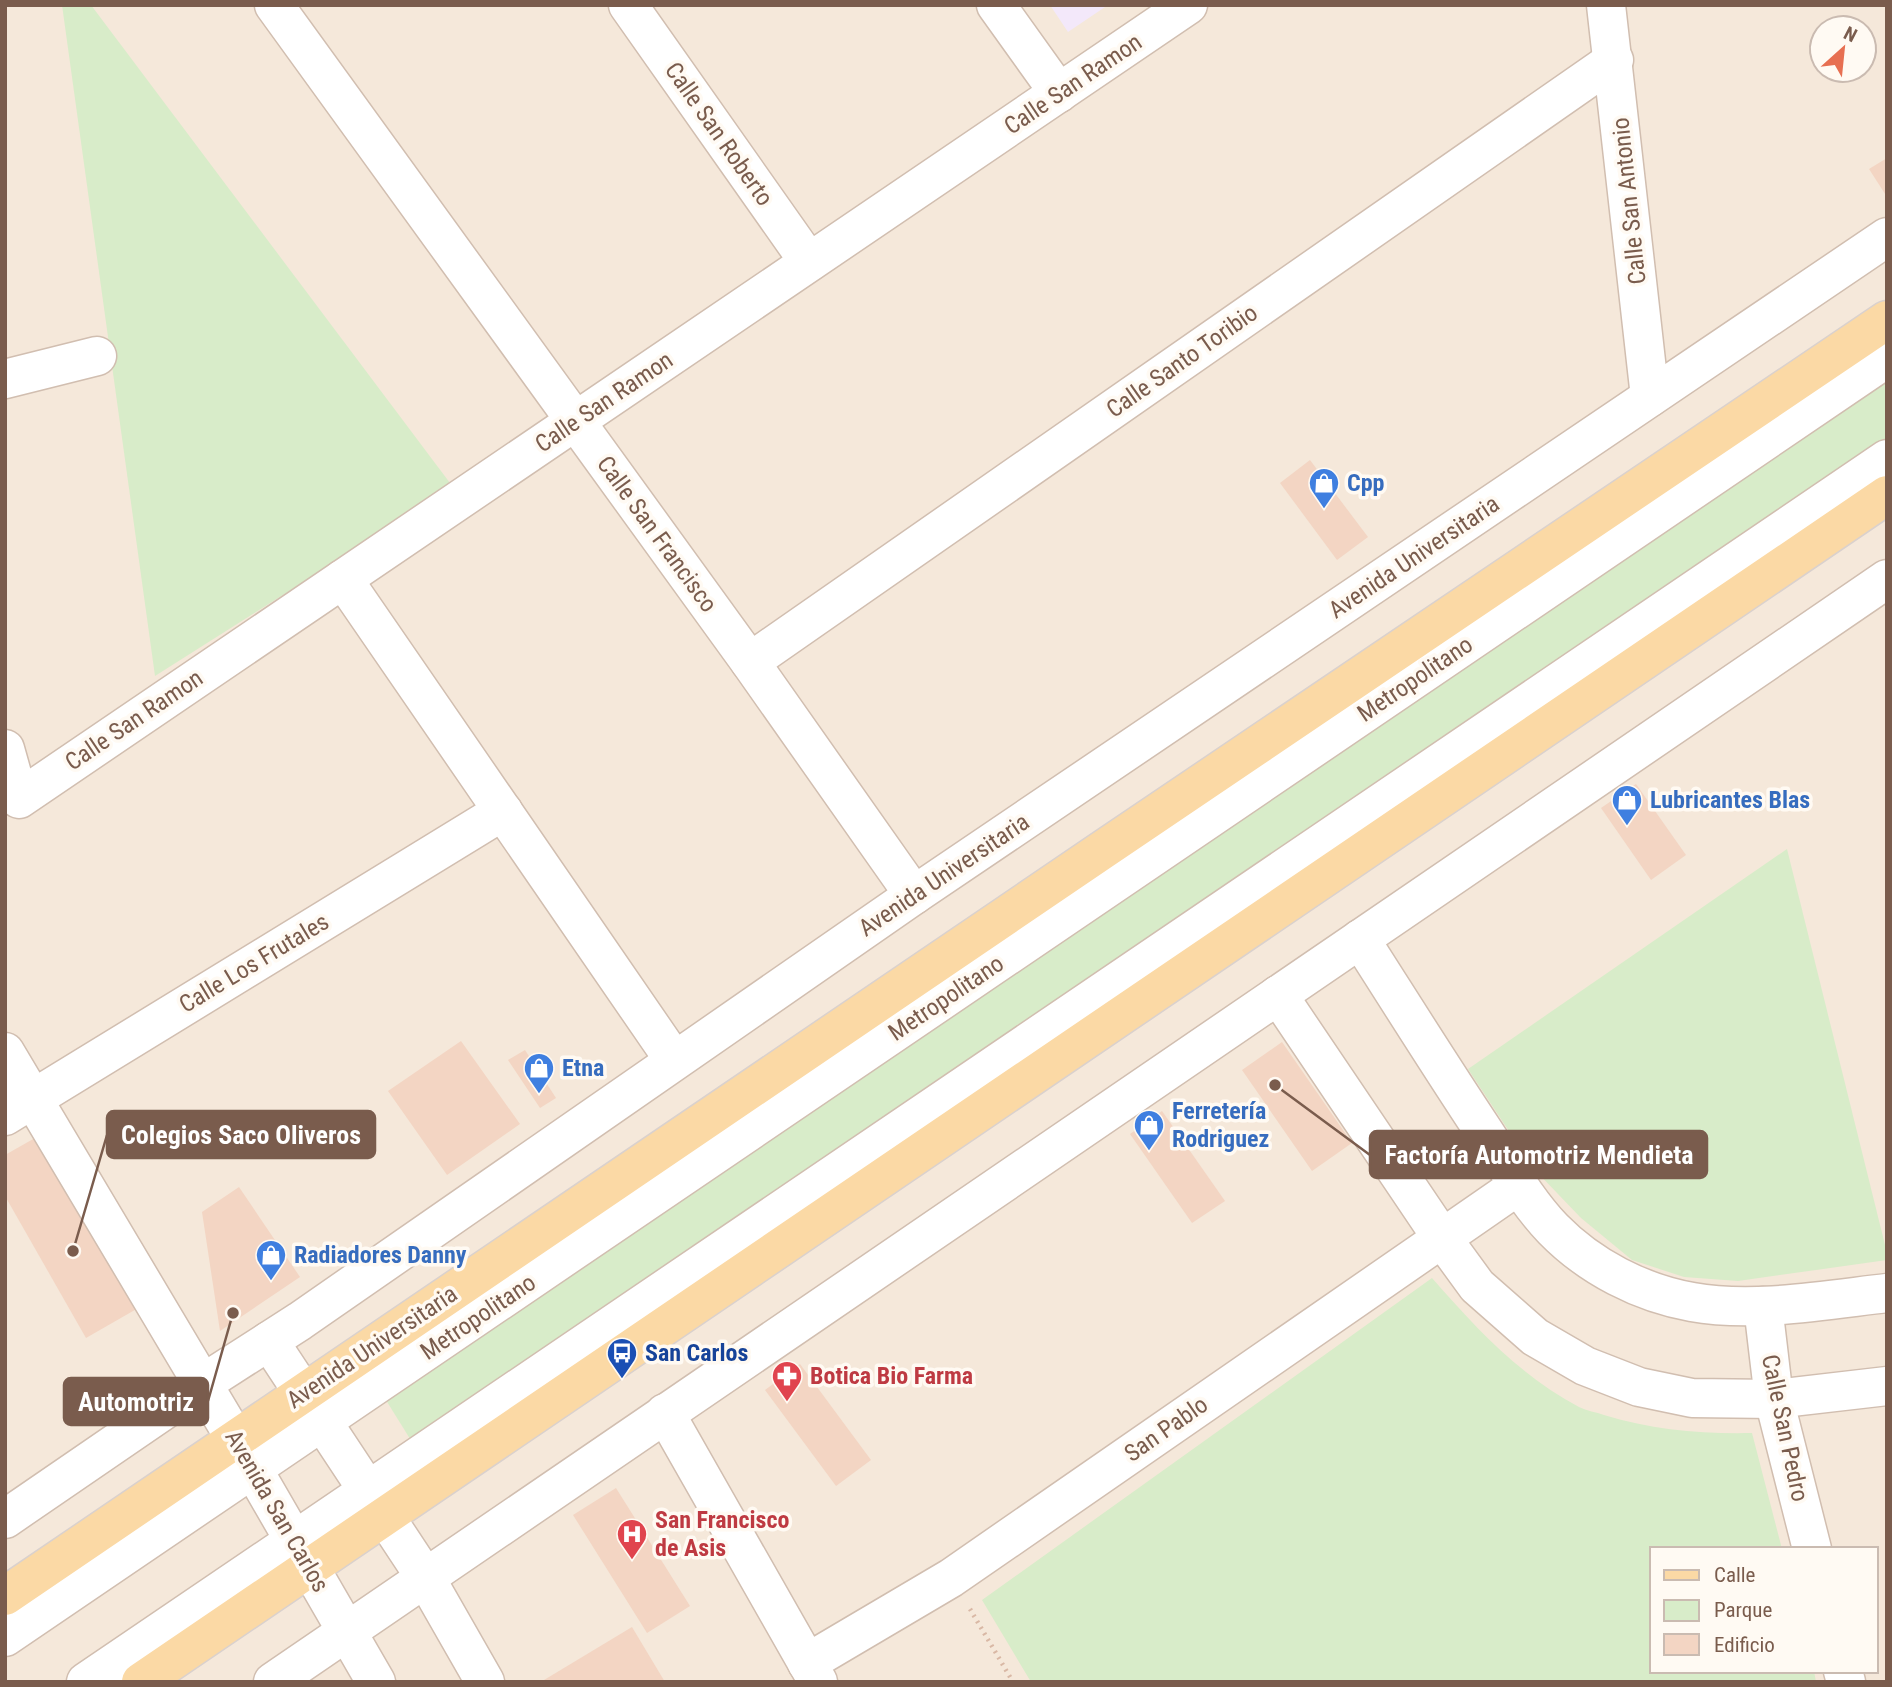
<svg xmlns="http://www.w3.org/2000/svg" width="1892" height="1687" font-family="'Roboto Condensed',sans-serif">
	<rect width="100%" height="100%" fill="#fdf6ec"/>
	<path fill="#f5e8da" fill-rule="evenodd" d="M5,5H1887V1682H5ZM1822,28H1864V70H1822ZM1652,1549H1876V1671H1652Z"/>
	<path fill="#f3e8fa" d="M1050,5H1108L1068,32Z"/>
	<g fill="#d8ecc9">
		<path d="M62,5H91L453,487L155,676Z"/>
		<path d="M1887,375V441L412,1442L384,1397Z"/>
		<path d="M1787,849L1887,1253V1260L1738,1281L1684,1277L1632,1260L1581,1218L1534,1169L1468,1069Z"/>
		<path d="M1432,1278C1475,1327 1520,1376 1579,1407C1587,1411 1596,1412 1604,1415C1653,1430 1701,1434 1752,1433L1782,1549H1652V1671H1814L1816,1682H1031L982,1600Z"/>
	</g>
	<g fill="#f3d5c3">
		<path d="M1887,158V197L1869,169Z"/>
		<path d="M1310,460L1368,537L1337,560L1280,483Z"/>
		<path d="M1636,784L1686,855L1651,880L1601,808Z"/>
		<path d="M461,1041L520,1124L447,1175L388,1091Z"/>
		<path d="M1282,1042L1352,1143L1312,1171L1242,1070Z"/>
		<path d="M525,1050L556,1098L540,1108L508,1060Z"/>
		<path d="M1162,1111L1225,1201L1192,1223L1130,1134Z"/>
		<path d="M42,1134L140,1307L86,1338L5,1196V1155Z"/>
		<path d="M239,1187L300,1277L220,1331L202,1212Z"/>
		<path d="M800,1364L871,1460L836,1486L765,1390Z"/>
		<path d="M616,1488L690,1606L647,1633L573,1515Z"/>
		<path d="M632,1627L665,1682H545L544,1680Z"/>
	</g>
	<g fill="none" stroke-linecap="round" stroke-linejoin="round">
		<g stroke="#d1beb0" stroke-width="41">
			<g id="minor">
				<path d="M274,5L750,662L914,895"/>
				<path d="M628,5L809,262"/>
				<path d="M996,5L1059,93"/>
				<path d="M1606,5L1650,397"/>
				<path d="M5,379L97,356"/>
				<path d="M343,579L674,1060"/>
				<path d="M750,662L1614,60"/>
				<path d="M5,749L19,799L1188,5"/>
				<path d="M1360,939C1401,1003 1441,1067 1483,1130C1505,1163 1526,1201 1553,1229C1590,1267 1641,1293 1692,1302C1753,1313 1826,1300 1887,1293"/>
				<path d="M1278,995L1442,1238L1477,1286L1535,1337L1585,1366L1639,1387L1692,1398L1774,1399L1887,1386"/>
				<path d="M5,1052L236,1440L376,1682"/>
				<path d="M5,1116L503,811"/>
				<path d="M1763,1306L1774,1399L1812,1549"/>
				<path d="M269,1341L425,1577L485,1682"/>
				<path d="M665,1413L818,1682"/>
				<path d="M5,1519L202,1384L300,1321L914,895L1887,237"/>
				<path d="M5,1637L1887,358"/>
				<path d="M807,1663L951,1578L1519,1185"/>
				<path d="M1843,1671L1846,1682"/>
				<path d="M86,1682L1887,459"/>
				<path d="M273,1682L1887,579"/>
			</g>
		</g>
		<g stroke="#dad1cd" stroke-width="41">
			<g id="major">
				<path d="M5,1596L1104,849L1887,320"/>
				<path d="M141,1682L1887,495"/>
			</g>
		</g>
		<path stroke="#d9b8a5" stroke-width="4.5" stroke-dasharray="2 5" stroke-linecap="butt" d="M970,1609L1013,1682"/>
		<use href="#minor" stroke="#fff" stroke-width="38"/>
		<use href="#major" stroke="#fbd9a5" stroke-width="38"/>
	</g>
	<defs>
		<g id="shop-pin" transform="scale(1.575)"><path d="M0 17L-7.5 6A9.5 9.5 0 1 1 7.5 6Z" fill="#3f7fe0" stroke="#fffaf3"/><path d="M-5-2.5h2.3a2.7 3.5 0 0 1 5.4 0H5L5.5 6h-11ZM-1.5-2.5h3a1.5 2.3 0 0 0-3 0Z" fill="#fff"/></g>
		<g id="bus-pin" transform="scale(1.575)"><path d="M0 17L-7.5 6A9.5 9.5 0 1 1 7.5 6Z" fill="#1a4fb4" stroke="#fffaf3"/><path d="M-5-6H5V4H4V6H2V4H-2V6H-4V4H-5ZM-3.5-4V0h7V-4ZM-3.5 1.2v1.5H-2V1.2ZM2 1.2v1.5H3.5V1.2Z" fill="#fff"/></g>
		<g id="pharmacy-pin" transform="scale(1.575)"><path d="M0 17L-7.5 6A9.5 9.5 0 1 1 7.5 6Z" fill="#e0444e" stroke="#fffaf3"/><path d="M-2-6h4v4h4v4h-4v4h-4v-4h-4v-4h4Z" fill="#fff"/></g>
		<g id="hospital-pin" transform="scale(1.575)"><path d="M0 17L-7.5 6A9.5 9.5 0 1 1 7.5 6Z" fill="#e0444e" stroke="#fffaf3"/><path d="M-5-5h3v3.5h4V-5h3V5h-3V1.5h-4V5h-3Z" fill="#fff"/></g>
	</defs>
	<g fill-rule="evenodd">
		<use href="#shop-pin" x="1324" y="483"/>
		<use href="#shop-pin" x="1627" y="800"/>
		<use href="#shop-pin" x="539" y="1068"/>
		<use href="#shop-pin" x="1149" y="1125"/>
		<use href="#shop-pin" x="271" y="1255"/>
		<use href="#bus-pin" x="622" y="1353"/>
		<use href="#pharmacy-pin" x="787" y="1376"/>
		<use href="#hospital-pin" x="632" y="1534"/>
	</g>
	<g text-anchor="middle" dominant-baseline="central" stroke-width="7" stroke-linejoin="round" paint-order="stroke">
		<g font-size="24" fill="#7a5c4d" stroke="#fffaf3">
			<text transform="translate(1073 84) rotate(-34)">Calle San Ramon</text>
			<text transform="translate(719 134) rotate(55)">Calle San Roberto</text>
			<text transform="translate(1629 201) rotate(-96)">Calle San Antonio</text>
			<text transform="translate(1182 361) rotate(-35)">Calle Santo Toribio</text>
			<text transform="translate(604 402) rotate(-34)">Calle San Ramon</text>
			<text transform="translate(657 534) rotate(54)">Calle San Francisco</text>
			<text transform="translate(1414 557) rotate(-34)">Avenida Universitaria</text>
			<text transform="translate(1415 679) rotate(-34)">Metropolitano</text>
			<text transform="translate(134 720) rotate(-34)">Calle San Ramon</text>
			<text transform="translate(944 875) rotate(-34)">Avenida Universitaria</text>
			<text transform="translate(254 963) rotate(-31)">Calle Los Frutales</text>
			<text transform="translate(946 998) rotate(-34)">Metropolitano</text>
			<text transform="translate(478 1317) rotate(-34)">Metropolitano</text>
			<text transform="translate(372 1347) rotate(-34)">Avenida Universitaria</text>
			<text transform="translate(1785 1428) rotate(78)">Calle San Pedro</text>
			<text transform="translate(1166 1429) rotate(-35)">San Pablo</text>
			<text transform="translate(277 1511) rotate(60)">Avenida San Carlos</text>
		</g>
		<g font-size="24" font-weight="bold" fill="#366cbe" stroke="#fffaf3" text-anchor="start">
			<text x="1347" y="483">Cpp</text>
			<text x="1650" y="800">Lubricantes Blas</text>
			<text x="562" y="1068">Etna</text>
			<text x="1172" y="1111">Ferretería<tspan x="1172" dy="28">Rodriguez</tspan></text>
			<text x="294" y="1255">Radiadores Danny</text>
		</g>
		<g font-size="24" font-weight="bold" fill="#164399" stroke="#fffaf3" text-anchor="start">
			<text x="645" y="1353">San Carlos</text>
		</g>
		<g font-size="24" font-weight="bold" fill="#be3a42" stroke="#fffaf3" text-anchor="start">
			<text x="810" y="1376">Botica Bio Farma</text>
			<text x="655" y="1520">San Francisco<tspan x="655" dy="28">de Asis</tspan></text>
		</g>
	</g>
	<path fill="none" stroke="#7a5c4d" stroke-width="2.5" d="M73 1251L107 1135M1275 1085L1370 1155M233 1313L208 1401"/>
	<g fill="#7a5c4d" stroke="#fffaf3" stroke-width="2.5">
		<circle cx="73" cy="1251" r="7"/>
		<circle cx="1275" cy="1085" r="7"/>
		<circle cx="233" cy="1313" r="7"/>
	</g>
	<g fill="#7a5c4d" stroke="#7a5c4d" stroke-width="2.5">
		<rect x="107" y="1111" width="268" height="47" rx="7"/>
		<rect x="1370" y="1131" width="337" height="47" rx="7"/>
		<rect x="64" y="1378" width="144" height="47" rx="7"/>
	</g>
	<g font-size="26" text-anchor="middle" font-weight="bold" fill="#fff">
		<text x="241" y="1144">Colegios Saco Oliveros</text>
		<text x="1539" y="1164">Factoría Automotriz Mendieta</text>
		<text x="136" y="1411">Automotriz</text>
	</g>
	<rect width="1892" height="1687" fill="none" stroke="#7a5c4d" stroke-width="14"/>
	<rect x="1650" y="1547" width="228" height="126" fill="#fffaf3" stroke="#cabbb1" stroke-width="2"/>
	<rect x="1664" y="1570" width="35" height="10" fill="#fbd9a5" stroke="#cabbb1" stroke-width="2"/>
	<text x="1714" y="1582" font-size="21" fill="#7a5c4d">Calle</text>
	<rect x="1664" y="1600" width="35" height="21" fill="#d8ecc9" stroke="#cabbb1" stroke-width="2"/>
	<text x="1714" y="1617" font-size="21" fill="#7a5c4d">Parque</text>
	<rect x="1664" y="1634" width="35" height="21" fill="#f3d5c3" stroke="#cabbb1" stroke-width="2"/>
	<text x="1714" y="1652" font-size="21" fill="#7a5c4d">Edificio</text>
	<g transform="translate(1843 49) rotate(27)"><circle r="33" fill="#fffaf3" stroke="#cabbb1" stroke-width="2"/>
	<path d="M0-5L12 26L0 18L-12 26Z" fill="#e76f51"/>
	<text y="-10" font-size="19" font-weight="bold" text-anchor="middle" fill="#7a5c4d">N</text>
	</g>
</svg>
